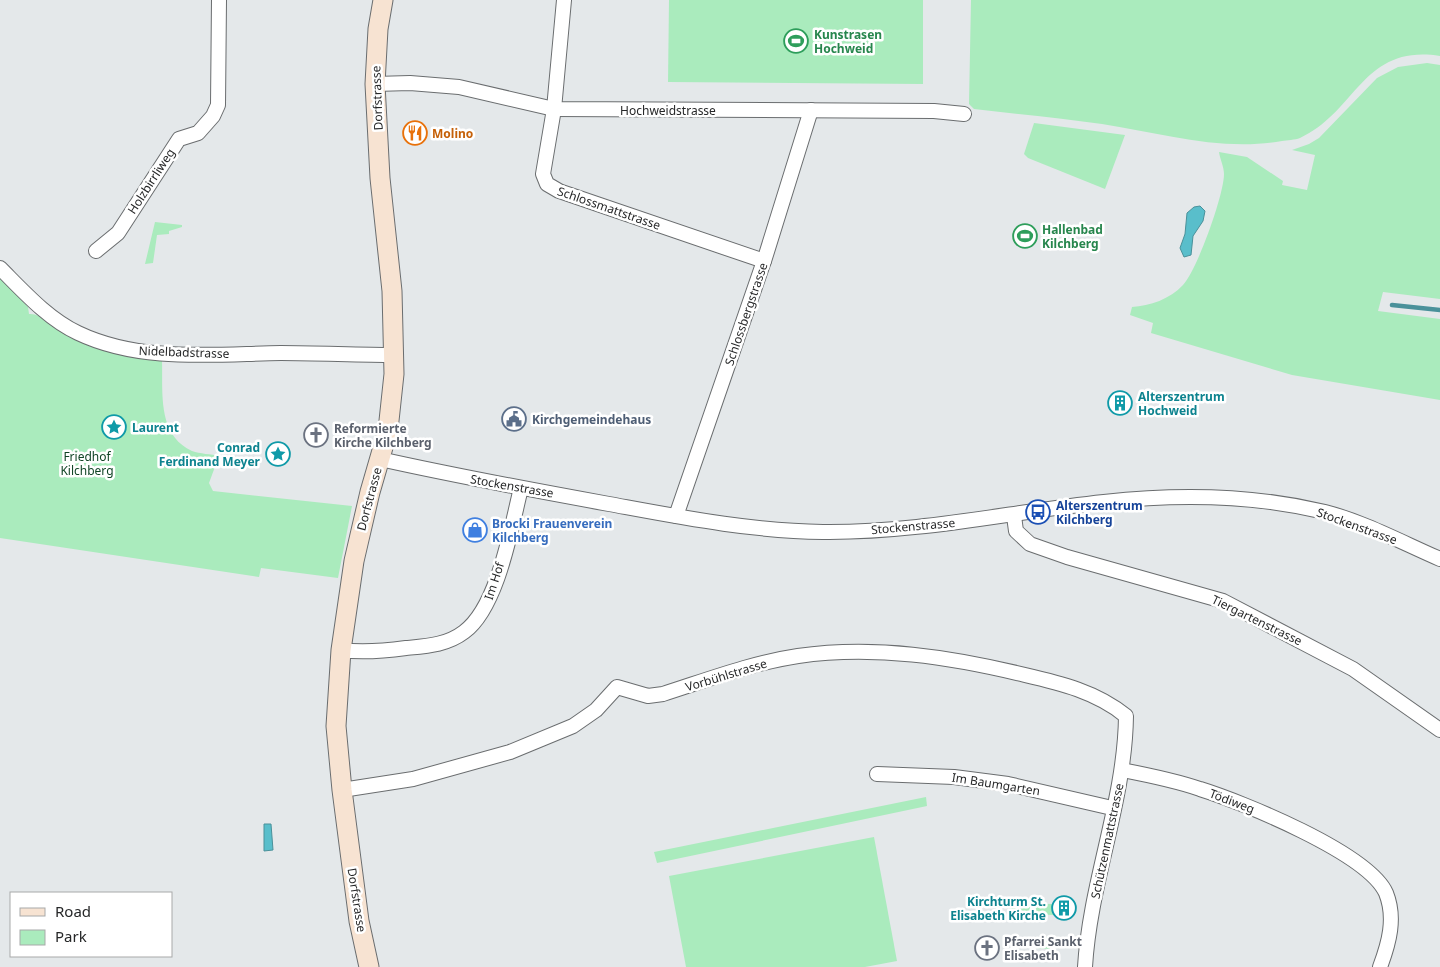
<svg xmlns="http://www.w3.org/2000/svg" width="1440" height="967" font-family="'Noto Sans',sans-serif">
	<rect width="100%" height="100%" fill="#e4e8ea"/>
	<g fill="#aaebbd">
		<path d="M669,0H923V84L668,82Z"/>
		<path d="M971,0H1440V56C1362,44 1357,112 1300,138C1295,140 1287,140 1282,141C1222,152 1161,133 1102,124C1060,118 1017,114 974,109L969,104Z"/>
		<path d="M1427,63L1440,65V299L1383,292L1378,311L1440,319V400L1292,375L1151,333L1153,323L1130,315L1132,307C1150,306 1170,299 1183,285C1197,270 1224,195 1224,174C1224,167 1220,159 1219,152L1247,157L1283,181L1282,185L1307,190L1315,155L1292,150L1309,144L1319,138L1377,78L1398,67Z"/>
		<path d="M1034,123L1125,135L1105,189L1028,158L1024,154Z"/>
		<path d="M155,222L182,225V227L169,231V234L157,235L153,263L145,264Z"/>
		<path d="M0,277L28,307L29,314C41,313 52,325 62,332C93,350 127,356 162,360C163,393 157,435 192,451C200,454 211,454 219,456L209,483L213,491L352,506L338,578L261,568L259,577L0,538Z"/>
		<path d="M926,797L927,806L657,863L654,852Z"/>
		<path d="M874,837L897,961L865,967H686L669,876Z"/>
		<path d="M1009,903L1054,904L1053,915L1009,913Z"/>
		<path d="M1049,937V941H1053L1052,949L1035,948V938Z"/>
	</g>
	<g fill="#59becb" stroke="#4a919a">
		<path d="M1200,206L1205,211L1203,221L1193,236L1191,255L1184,257L1180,248L1185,234L1187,213L1194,207Z"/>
		<path d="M271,824L273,850L264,851V824Z"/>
	</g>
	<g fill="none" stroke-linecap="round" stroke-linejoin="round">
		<path stroke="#4a919a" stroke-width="4.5" d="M1392,305L1440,310"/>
		<g stroke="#6a6d6f" stroke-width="16">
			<g id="street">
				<path d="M564,0L554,109L543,174L547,184L559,191L764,261"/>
				<path d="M375,84L410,83L459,87L554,109L934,111L964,114"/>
				<path d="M96,251L118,233L179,139L198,133L213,116L218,105L219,0"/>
				<path d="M0,268C23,291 48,319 78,333C141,363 214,354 281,353C319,353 357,355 395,355"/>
				<path d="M380,459C456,476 532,490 609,504C680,517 750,531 823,532C918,533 1010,512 1104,502C1175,494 1254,495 1325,512C1364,522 1403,543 1440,559"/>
				<path d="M676,516L765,258L811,110"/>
				<path d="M1014,516L1016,531L1030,544L1067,557L1223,601L1353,669L1440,730"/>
				<path d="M341,650C363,653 384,651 406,648C427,646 447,645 464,632C498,607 511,528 521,488"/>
				<path d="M1122,770C1148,775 1174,780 1200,789C1242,802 1368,853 1386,893C1396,918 1389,943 1380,967"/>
				<path d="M877,774L954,777L1008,784L1112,808"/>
				<path d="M342,790L413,779L510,752L573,726L596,710L617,687L648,696L663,694C707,680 751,663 798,656C874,645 951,657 1025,675C1060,683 1097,692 1126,716C1125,801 1090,882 1085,967"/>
			</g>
		</g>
		<g stroke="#6a6d6f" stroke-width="21">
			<path id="secondary" d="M369,967L359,921L342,790L336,726L341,650L354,561L370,492L388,430L394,374L392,291L380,178L375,84L378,29L383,0"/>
		</g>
		<use href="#street" stroke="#fff" stroke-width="14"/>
		<use href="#secondary" stroke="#f7e3d2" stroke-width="19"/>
	</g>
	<defs>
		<g id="stadium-ring" transform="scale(1.25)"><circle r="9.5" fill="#fff" stroke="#2e9e5b" stroke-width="1.5"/><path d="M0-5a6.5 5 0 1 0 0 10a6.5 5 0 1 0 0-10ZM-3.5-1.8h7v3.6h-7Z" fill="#2e9e5b"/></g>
		<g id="restaurant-ring" transform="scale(1.25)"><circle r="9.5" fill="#fff" stroke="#e8710a" stroke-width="1.5"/><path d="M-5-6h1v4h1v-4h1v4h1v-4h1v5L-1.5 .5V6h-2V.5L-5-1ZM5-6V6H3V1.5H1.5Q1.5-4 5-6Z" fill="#e8710a"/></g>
		<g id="building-ring" transform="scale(1.25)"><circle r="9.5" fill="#fff" stroke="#0f9aa8" stroke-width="1.5"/><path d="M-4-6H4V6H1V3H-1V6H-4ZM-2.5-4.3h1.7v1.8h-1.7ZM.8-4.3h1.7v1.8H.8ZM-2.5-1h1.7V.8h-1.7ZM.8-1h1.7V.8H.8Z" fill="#0f9aa8"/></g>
		<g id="civic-ring" transform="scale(1.25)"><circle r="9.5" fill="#fff" stroke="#5c6f8a" stroke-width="1.5"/><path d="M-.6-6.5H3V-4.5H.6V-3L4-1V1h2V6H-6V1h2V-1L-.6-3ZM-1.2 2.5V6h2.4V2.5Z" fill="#5c6f8a"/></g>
		<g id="sight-ring" transform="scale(1.25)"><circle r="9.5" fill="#fff" stroke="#0f9aa8" stroke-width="1.5"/><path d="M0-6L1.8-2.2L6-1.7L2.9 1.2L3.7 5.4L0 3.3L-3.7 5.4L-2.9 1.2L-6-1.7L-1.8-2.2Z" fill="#0f9aa8"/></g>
		<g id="church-ring" transform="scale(1.25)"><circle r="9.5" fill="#fff" stroke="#6b7280" stroke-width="1.5"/><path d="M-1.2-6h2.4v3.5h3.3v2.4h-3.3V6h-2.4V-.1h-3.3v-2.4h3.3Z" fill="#6b7280"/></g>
		<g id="bus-ring" transform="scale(1.25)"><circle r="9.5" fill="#fff" stroke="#1a4fb4" stroke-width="1.5"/><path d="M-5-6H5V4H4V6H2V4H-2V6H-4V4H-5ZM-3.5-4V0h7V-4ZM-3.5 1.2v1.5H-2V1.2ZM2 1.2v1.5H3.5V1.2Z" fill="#1a4fb4"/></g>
		<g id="shop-ring" transform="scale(1.25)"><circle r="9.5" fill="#fff" stroke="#3f7fe0" stroke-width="1.5"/><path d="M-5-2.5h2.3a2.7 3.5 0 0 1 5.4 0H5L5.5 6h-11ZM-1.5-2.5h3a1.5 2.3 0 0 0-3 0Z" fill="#3f7fe0"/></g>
	</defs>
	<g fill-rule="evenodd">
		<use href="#stadium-ring" x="796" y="41"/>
		<use href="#restaurant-ring" x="415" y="133"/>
		<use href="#stadium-ring" x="1025" y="236"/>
		<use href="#building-ring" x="1120" y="403"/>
		<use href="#civic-ring" x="514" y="419"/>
		<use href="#sight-ring" x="114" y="427"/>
		<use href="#church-ring" x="316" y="435"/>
		<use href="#sight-ring" x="278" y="454"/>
		<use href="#bus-ring" x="1038" y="512"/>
		<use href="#shop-ring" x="475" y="530"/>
		<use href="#building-ring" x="1064" y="908"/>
		<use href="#church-ring" x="987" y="948"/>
	</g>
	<g text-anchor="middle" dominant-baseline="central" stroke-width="5" stroke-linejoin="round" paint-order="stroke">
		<g font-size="12" font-weight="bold" fill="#27864d" stroke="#fff" text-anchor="start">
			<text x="814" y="34">Kunstrasen<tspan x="814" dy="14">Hochweid</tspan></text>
			<text x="1042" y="229">Hallenbad<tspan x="1042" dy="14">Kilchberg</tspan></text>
		</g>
		<g font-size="12" fill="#262728" stroke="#fff">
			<text transform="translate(377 98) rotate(-92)">Dorfstrasse</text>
			<text x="668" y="110">Hochweidstrasse</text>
			<text transform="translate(151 181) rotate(-57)">Holzbirrliweg</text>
			<text transform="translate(609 208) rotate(19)">Schlossmattstrasse</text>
			<text transform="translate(746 314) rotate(-71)">Schlossbergstrasse</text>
			<text transform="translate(184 352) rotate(2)">Nidelbadstrasse</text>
			<text transform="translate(512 486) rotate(10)">Stockenstrasse</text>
			<text transform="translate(369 499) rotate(-75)">Dorfstrasse</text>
			<text transform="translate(913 526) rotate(-5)">Stockenstrasse</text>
			<text transform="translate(1357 526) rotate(20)">Stockenstrasse</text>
			<text transform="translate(494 581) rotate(-72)">Im Hof</text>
			<text transform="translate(1257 620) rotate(26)">Tiergartenstrasse</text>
			<text transform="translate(726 675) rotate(-17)">Vorbühlstrasse</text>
			<text transform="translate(996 784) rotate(9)">Im Baumgarten</text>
			<text transform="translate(1232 801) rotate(21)">Tödiweg</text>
			<text transform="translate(1107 841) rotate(-78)">Schützenmattstrasse</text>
			<text transform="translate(357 900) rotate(81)">Dorfstrasse</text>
		</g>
		<g font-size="12" font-weight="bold" fill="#c56008" stroke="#fff" text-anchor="start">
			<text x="432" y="133">Molino</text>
		</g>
		<g font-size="12" font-weight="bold" fill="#0d838f" stroke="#fff" text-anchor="start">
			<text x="1138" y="396">Alterszentrum<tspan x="1138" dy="14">Hochweid</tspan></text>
			<text x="132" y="427">Laurent</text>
			<text x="260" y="447" text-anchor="end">Conrad<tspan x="260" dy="14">Ferdinand Meyer</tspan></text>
			<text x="1046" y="901" text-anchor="end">Kirchturm St.<tspan x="1046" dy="14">Elisabeth Kirche</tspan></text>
		</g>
		<g font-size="12" font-weight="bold" fill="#4e5e75" stroke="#fff" text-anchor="start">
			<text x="532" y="419">Kirchgemeindehaus</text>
		</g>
		<g font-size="12" font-weight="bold" fill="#5b616d" stroke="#fff" text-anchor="start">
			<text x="334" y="428">Reformierte<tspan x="334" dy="14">Kirche Kilchberg</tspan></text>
			<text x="1004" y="941">Pfarrei Sankt<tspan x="1004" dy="14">Elisabeth</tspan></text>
		</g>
		<g font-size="12" fill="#104425" stroke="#fff">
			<text x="87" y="456">Friedhof<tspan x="87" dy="14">Kilchberg</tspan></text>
		</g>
		<g font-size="12" font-weight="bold" fill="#164399" stroke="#fff" text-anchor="start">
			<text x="1056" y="505">Alterszentrum<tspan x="1056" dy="14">Kilchberg</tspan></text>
		</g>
		<g font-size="12" font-weight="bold" fill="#366cbe" stroke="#fff" text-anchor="start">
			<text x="492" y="523">Brocki Frauenverein<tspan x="492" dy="14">Kilchberg</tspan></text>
		</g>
	</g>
	<rect x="10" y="892" width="162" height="65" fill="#ffffff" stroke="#a8a9a9"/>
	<rect x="20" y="908" width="25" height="8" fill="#f7e3d2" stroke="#a8a9a9"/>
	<text x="55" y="917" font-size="15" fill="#262728">Road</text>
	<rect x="20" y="930" width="25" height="15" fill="#aaebbd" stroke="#a8a9a9"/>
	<text x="55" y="942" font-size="15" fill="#262728">Park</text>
</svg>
